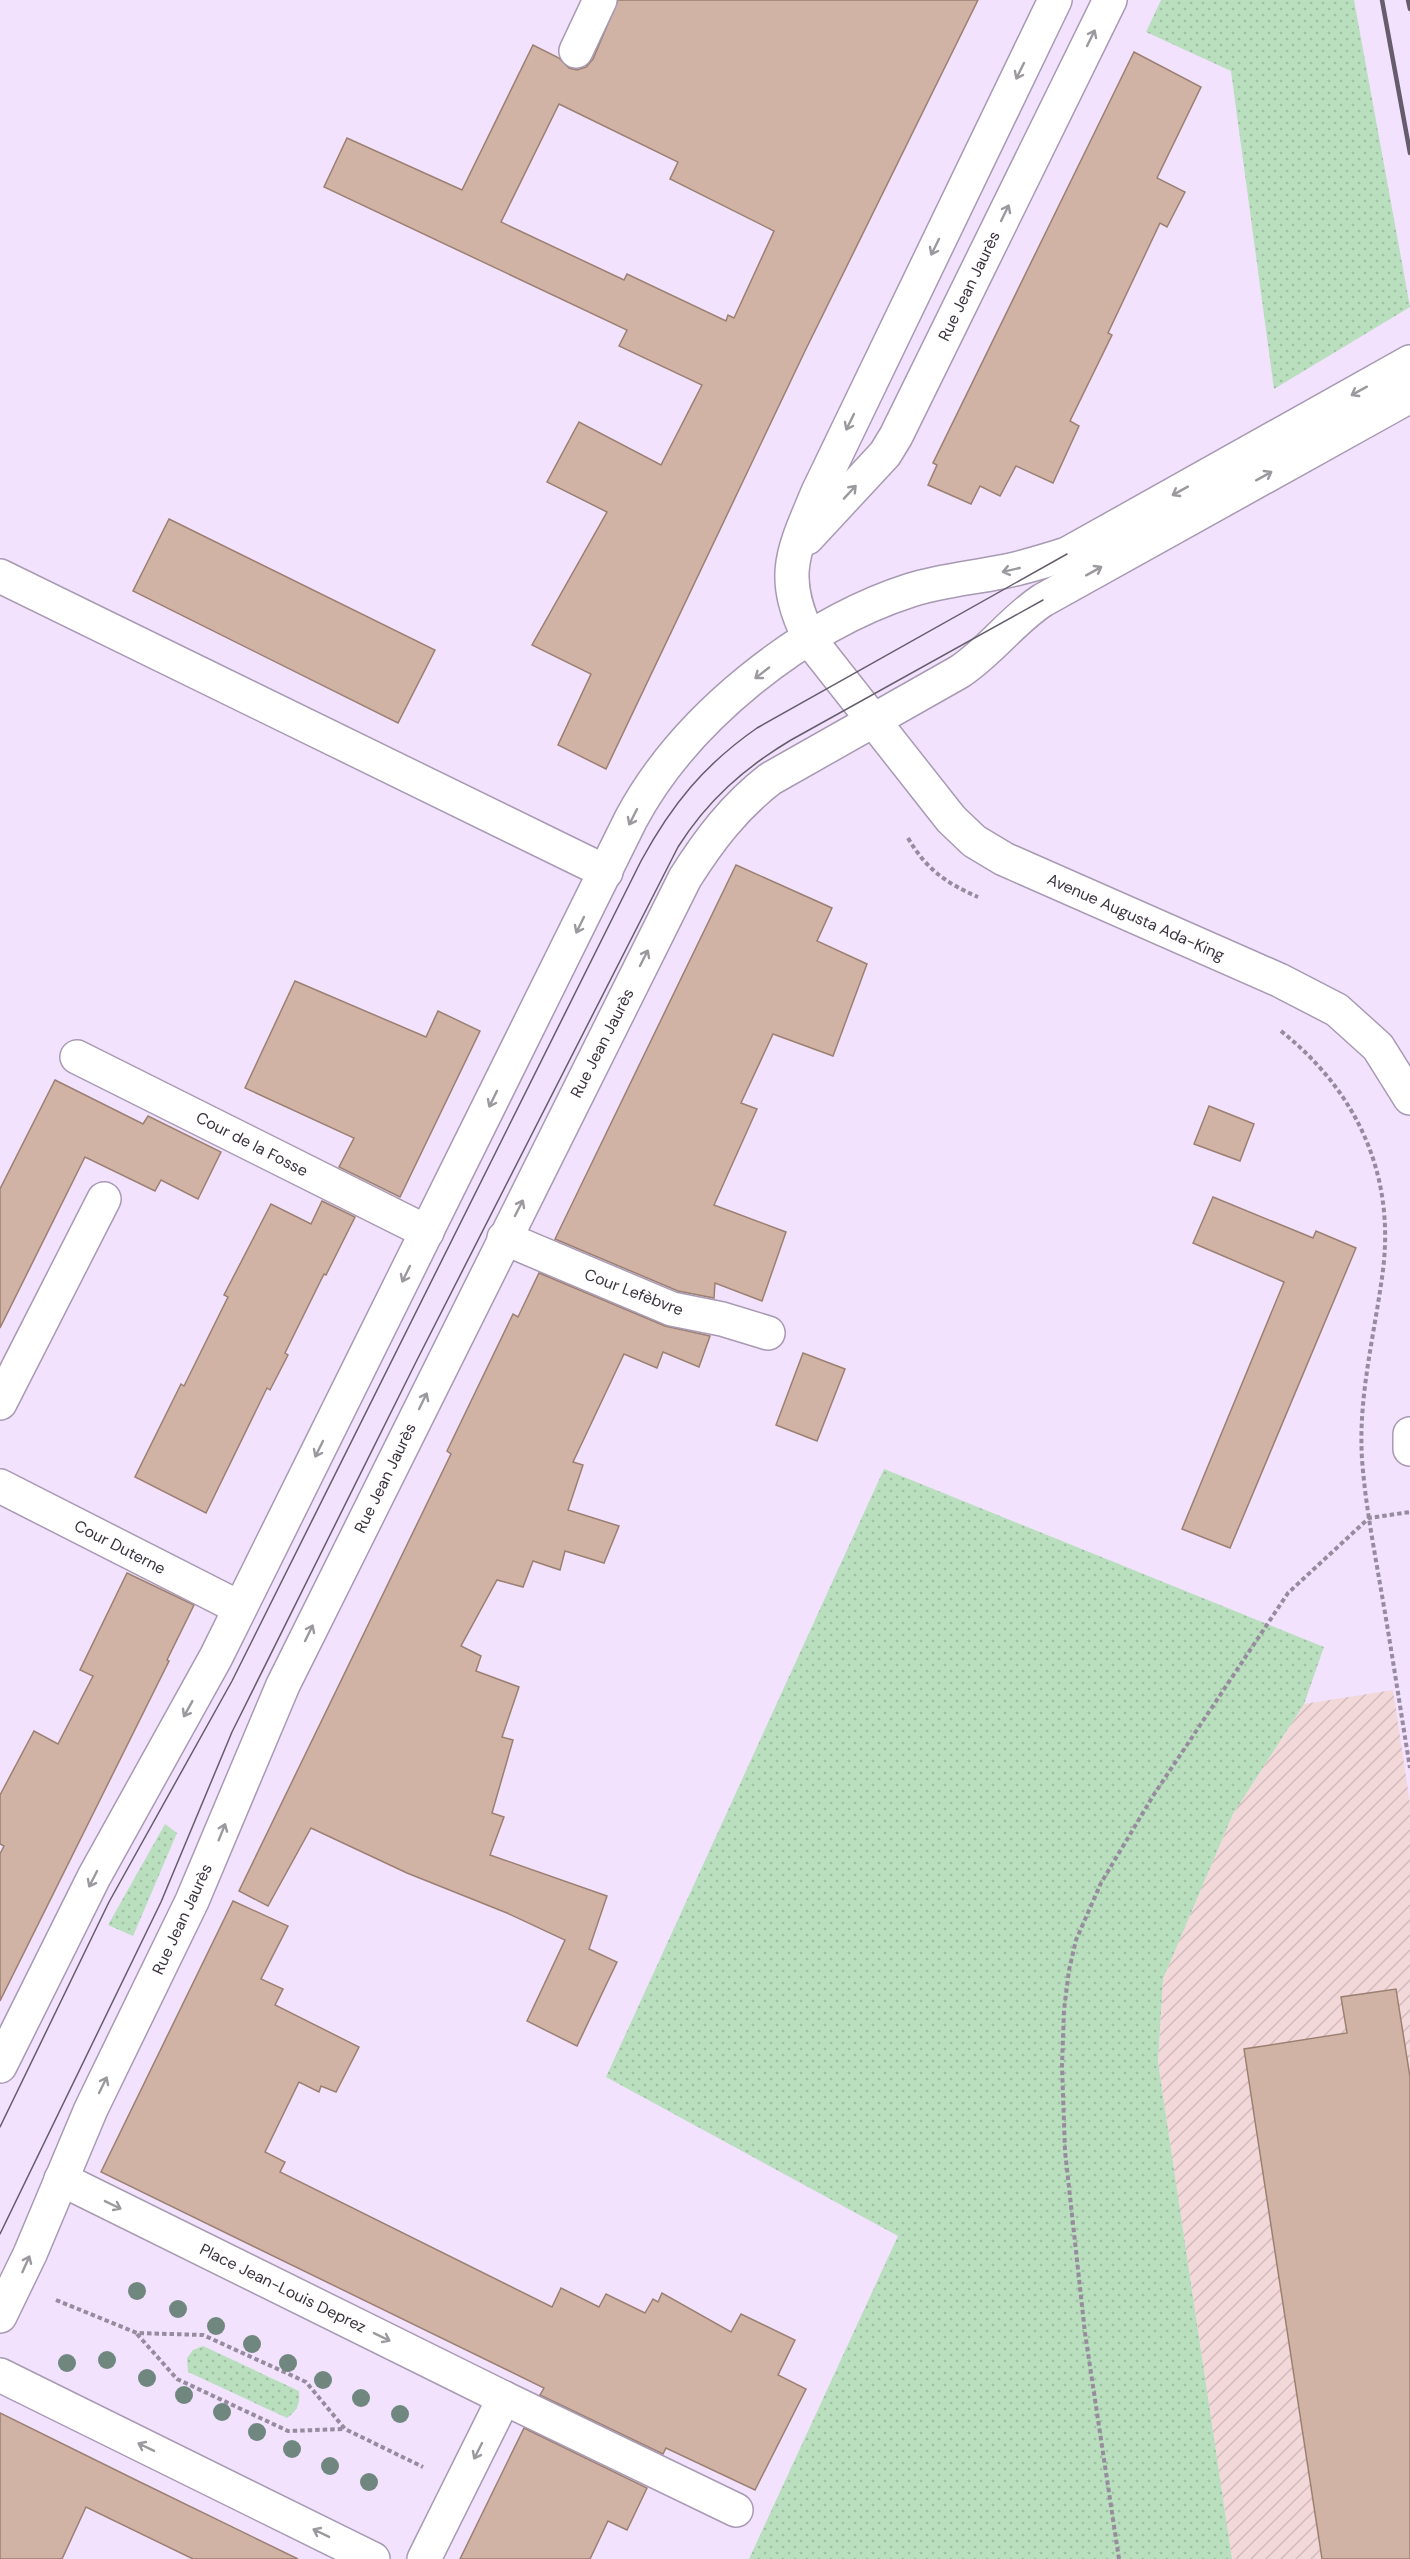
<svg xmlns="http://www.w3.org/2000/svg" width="1410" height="2559" font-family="'DM Sans',sans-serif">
	<defs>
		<pattern id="industrial-furrows" width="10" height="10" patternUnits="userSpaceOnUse" patternTransform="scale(1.5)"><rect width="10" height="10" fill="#f3d8da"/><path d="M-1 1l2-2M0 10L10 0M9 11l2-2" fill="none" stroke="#d1babc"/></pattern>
		<pattern id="grass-dots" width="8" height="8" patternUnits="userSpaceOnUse" patternTransform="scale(1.5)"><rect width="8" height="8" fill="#b9dfbe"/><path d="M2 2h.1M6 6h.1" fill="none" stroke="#a0c0a4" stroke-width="1.8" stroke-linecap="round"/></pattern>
	</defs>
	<rect width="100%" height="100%" fill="#f2e2fd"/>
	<path fill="url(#industrial-furrows)" d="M1393,1690L1410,1804V2559H1232L1158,2062L1163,1979L1233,1814L1304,1704Z"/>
	<g fill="url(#grass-dots)">
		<path d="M1161,0H1354L1410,307L1274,389L1231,71L1146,32Z"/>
		<path d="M884,1469L1324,1647L1304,1704L1233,1814L1163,1979L1158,2062L1232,2559H749L898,2236L606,2077Z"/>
		<path d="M165,1824L177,1833L133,1936L108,1925Z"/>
		<path d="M203,2346L299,2391C300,2404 298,2410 287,2418L188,2372L187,2358L193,2350Z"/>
	</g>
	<g fill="#d0b3a4" stroke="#9b8072" stroke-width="1.5" fill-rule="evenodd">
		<path d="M618,0H978L805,351L606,769L558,745L591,674L532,645L607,512L547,482L579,422L661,465L702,385L619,346L627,330L324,187L347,138L462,190L533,45L559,58L569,68L577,70L586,67L593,59ZM559,104L678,162L670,179L774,231L734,318L728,315L726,321L627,274L624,280L501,222Z"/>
		<path d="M1134,52L1201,87L1157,178L1185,192L1167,227L1160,223L1108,333L1112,335L1070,421L1079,426L1053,483L1016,466L1000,496L980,486L971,504L928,485L937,465L933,463Z"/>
		<path d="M169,519L435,650L398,723L133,591Z"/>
		<path d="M736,865L832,908L817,941L867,964L833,1056L773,1034L741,1103L757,1109L714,1205L786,1232L762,1301L715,1283L714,1298L678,1291L555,1239Z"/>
		<path d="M295,981L426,1037L438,1011L480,1031L400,1197L339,1167L354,1138L245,1088Z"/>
		<path d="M55,1080L143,1124L148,1116L221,1152L198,1199L161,1180L155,1191L85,1157L0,1328V1189Z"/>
		<path d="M1209,1106L1254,1124L1240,1161L1194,1144Z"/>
		<path d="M1213,1197L1313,1238L1316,1231L1356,1248L1230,1548L1182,1529L1284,1282L1193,1243Z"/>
		<path d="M322,1201L355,1217L326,1275L324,1274L285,1353L288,1355L270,1390L267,1388L206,1513L135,1477L181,1384L184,1386L228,1297L224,1295L271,1204L311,1224Z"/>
		<path d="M539,1273L665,1326L710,1336L699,1367L663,1352L657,1368L624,1354L573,1462L583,1465L568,1510L619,1526L604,1563L565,1551L560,1570L533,1561L523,1587L497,1580L461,1646L481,1656L476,1671L519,1687L502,1737L513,1740L492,1813L504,1817L490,1855L607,1896L589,1949L617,1962L577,2046L527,2021L565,1940L507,1913L407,1873L311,1828L268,1906L239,1891L451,1454L447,1451L513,1314L518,1317Z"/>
		<path d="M803,1353L845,1369L817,1441L776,1425Z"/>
		<path d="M127,1573L194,1605L167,1660L169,1661L0,2001V1854L4,1846L0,1844V1795L34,1731L58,1744L93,1676L80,1670Z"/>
		<path d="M233,1901L288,1926L261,1979L283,1989L275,2005L359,2047L336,2092L321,2086L319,2092L299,2082L265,2152L285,2162L280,2172L552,2307L561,2288L599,2307L606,2294L645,2313L653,2299L658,2302L662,2293L731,2332L741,2314L795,2340L778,2375L806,2389L755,2490L666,2448L663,2454L540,2395L544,2388L101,2172Z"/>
		<path d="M1396,1989L1410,2077V2559H1322L1244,2049L1347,2033L1341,1997Z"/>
		<path d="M0,2413L140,2482L298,2559H193L86,2507L62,2559H0Z"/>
		<path d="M524,2428L647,2488L627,2530L608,2521L590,2559H460Z"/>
	</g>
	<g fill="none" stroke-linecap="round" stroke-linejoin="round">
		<g stroke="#a89ab3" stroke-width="36">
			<g id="minor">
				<path d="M1055,0L818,492C792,554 779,576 810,640L951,819L974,841L1004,859L1279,980L1337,1010L1378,1047L1410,1098"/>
				<path d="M576,51L600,0"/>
				<path d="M807,538L885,454L896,436L1110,0"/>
				<path d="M0,576L606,872"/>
				<path d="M77,1057L427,1232"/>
				<path d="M504,1238L672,1309L722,1319L768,1333"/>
				<path d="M0,1403L104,1199"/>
				<path d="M1410,1434V1449"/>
				<path d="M0,1486L240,1608"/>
				<path d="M61,2179L504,2398L424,2559"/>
				<path d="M0,2375L373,2559"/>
				<path d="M504,2398L736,2510"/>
			</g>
		</g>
		<g stroke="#a89ab3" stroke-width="36">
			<g id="major">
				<path d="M0,2066L94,1877L216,1657L631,819C685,718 802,625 911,590C940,581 971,578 1001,572C1023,568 1045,561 1067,554L1410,362"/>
				<path d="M0,2316L30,2254L91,2109L192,1901L283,1685L685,878C709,840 734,807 770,779L959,672C990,652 1012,620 1043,600L1410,396"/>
			</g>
		</g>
		<g stroke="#978b9e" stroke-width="4" stroke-dasharray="4.5 3" stroke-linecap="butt">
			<path d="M908,838C926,869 946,883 978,897"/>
			<path d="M1281,1031C1356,1091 1395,1173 1383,1270C1375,1333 1358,1395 1362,1459C1365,1501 1373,1543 1380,1584C1391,1646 1400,1707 1410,1768"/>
			<path d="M56,2300L137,2333L203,2335L306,2382L345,2429L423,2467"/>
			<path d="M137,2334L177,2379L288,2431L344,2429"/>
			<path d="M1119,2559L1085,2333L1065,2151L1062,2066L1064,2010L1069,1970L1076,1940L1101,1883L1153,1796L1288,1593L1369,1518L1410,1512"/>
		</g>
		<use href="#minor" stroke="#fff" stroke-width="33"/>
		<use href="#major" stroke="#fff" stroke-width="33"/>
		<g stroke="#665d6c" stroke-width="1.5">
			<path d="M0,2127L109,1902L232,1681L641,861C672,804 704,765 757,728L1067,554"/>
			<path d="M0,2234L161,1902L232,1732L417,1360L678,847C707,801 744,768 791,740L1043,600"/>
		</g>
		<g stroke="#665d6c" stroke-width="4.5">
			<path d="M1382,0L1410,153"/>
			<path d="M1408,0L1410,9"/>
		</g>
	</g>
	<g fill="#6f877e">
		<circle cx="137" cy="2291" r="9"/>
		<circle cx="178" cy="2309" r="9"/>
		<circle cx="216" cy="2326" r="9"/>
		<circle cx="252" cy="2344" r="9"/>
		<circle cx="107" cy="2360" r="9"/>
		<circle cx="67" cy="2363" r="9"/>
		<circle cx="288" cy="2363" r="9"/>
		<circle cx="147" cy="2378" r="9"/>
		<circle cx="323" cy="2380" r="9"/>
		<circle cx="184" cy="2395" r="9"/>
		<circle cx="361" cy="2398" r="9"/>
		<circle cx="222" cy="2412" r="9"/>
		<circle cx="400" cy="2414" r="9"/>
		<circle cx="257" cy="2432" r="9"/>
		<circle cx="292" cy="2449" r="9"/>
		<circle cx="330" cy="2466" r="9"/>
		<circle cx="369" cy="2482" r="9"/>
	</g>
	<defs><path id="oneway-shaft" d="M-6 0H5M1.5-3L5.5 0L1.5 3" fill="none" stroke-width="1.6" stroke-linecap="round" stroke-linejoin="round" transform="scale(1.5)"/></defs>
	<g stroke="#9c999e">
		<use href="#oneway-shaft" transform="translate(1091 38) rotate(-64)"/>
		<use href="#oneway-shaft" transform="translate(1020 71) rotate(116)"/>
		<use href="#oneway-shaft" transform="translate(1005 213) rotate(-64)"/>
		<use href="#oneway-shaft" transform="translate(935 247) rotate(116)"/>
		<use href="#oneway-shaft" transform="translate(1359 391) rotate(151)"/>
		<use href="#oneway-shaft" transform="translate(850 422) rotate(116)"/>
		<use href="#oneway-shaft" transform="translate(1264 476) rotate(-29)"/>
		<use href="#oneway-shaft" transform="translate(1180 491) rotate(151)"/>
		<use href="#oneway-shaft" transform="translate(850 492) rotate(-47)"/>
		<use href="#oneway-shaft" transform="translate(1011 570) rotate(167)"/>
		<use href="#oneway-shaft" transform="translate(1094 571) rotate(-29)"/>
		<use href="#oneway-shaft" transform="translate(762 673) rotate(142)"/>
		<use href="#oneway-shaft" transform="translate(633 817) rotate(117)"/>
		<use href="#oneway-shaft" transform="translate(580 925) rotate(116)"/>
		<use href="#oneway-shaft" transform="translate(644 958) rotate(-63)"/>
		<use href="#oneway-shaft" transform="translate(493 1099) rotate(116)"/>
		<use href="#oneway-shaft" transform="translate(519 1208) rotate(-63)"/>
		<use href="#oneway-shaft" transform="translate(406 1274) rotate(116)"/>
		<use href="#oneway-shaft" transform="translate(423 1401) rotate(-64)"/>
		<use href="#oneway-shaft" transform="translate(319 1449) rotate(116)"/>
		<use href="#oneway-shaft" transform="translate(309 1633) rotate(-64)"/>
		<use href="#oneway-shaft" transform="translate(188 1709) rotate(119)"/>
		<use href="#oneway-shaft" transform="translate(222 1832) rotate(-68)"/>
		<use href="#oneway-shaft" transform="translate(93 1879) rotate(117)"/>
		<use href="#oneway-shaft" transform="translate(103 2085) rotate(-64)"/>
		<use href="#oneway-shaft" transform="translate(113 2205) rotate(26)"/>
		<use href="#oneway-shaft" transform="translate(26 2264) rotate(-66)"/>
		<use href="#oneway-shaft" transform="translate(382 2337) rotate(26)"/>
		<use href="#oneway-shaft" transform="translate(146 2447) rotate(-154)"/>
		<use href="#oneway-shaft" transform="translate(478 2451) rotate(117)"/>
		<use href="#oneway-shaft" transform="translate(321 2533) rotate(-154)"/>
	</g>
	<g text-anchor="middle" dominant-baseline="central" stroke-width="4.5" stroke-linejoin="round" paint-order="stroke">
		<g font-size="16" fill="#3a333e" stroke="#fff">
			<text transform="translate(969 286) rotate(-64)">Rue Jean Jaurès</text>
			<text transform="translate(1136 917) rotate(24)">Avenue Augusta Ada-King</text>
			<text transform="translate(602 1043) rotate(-63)">Rue Jean Jaurès</text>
			<text transform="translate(252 1144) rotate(27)">Cour de la Fosse</text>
			<text transform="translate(634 1292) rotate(21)">Cour Lefèbvre</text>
			<text transform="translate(385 1478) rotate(-64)">Rue Jean Jaurès</text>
			<text transform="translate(120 1547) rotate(27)">Cour Duterne</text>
			<text transform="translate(182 1919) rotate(-65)">Rue Jean Jaurès</text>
			<text transform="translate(283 2288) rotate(26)">Place Jean-Louis Deprez</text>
		</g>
	</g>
</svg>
